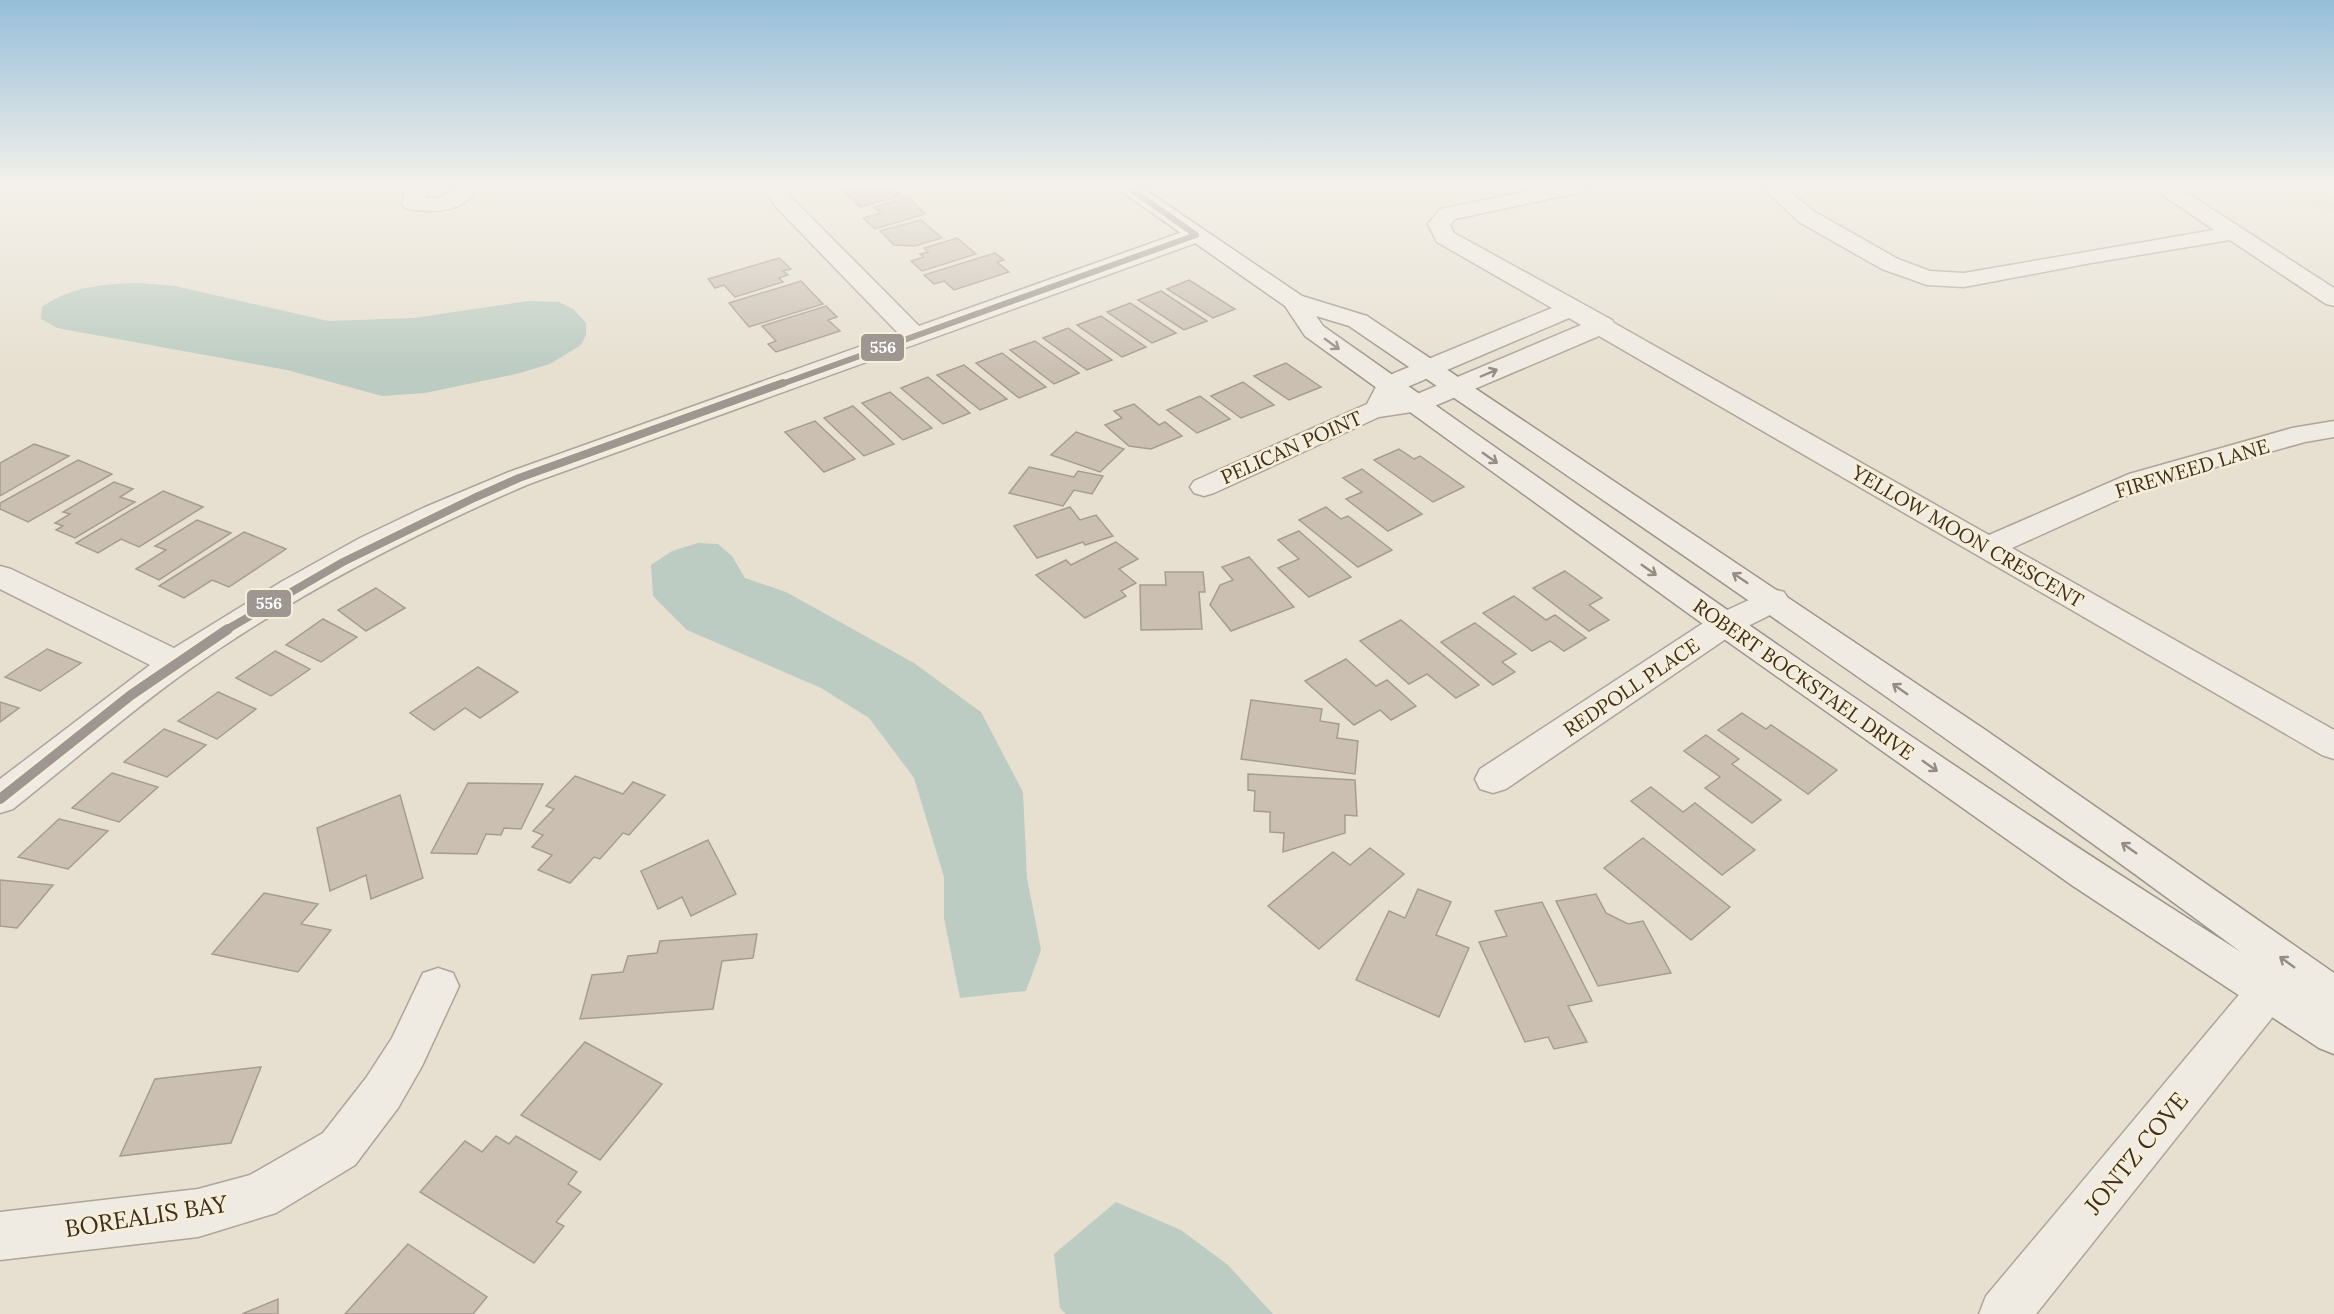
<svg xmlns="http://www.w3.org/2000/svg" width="2334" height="1314" font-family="Lora,serif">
	<rect width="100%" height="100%" fill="#e7e0d1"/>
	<path fill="#d6d7b3" d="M2282,187H2334V211L2321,210Z"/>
	<g fill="#bcccc2">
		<path d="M140,283L175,286L328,321L414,318L528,301L559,302L573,309L586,323V335L581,345L550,364L516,374L425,393L382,396L287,370L57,328L41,319L42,307C72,286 104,284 140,283Z"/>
		<path d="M698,543L718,544L732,556L745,578L786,592L914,663L981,712L1023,792L1027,878L1041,950L1026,991L960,998L944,918V877L914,778L869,718L821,688L687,630L653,596L651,565L672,551Z"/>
		<path d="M1116,1202L1181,1230L1228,1265L1273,1314H1066L1060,1308L1054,1254Z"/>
	</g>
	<g fill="#cbbfb2" stroke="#a89c90" stroke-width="1.5">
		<path d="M857,187H883L886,189L892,188L901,196L860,207L843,190Z"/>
		<path d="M908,197L925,214L875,229L863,218L881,213L874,207Z"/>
		<path d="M921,220L942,238L915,246L894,245L880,231Z"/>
		<path d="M957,238L976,254L922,271L911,261L924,257L920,254L928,252L924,248Z"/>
		<path d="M995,253L1004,260L997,262L1009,272L954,290L944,281L934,284L924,275Z"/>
		<path d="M779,258L791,269L783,271L788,275L779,278L783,282L735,297L724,285L715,288L708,279Z"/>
		<path d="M1189,280L1235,309L1213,318L1167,289Z"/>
		<path d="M801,281L823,304L749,327L729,303Z"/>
		<path d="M1161,291L1207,321L1184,330L1138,300Z"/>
		<path d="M1130,303L1176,333L1152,343L1107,312Z"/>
		<path d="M826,306L837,317L828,320L840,331L776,352L768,344L776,341L762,326Z"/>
		<path d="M1101,316L1146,347L1122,357L1077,325Z"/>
		<path d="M1068,328L1112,360L1087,370L1043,338Z"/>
		<path d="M1035,341L1079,373L1054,384L1010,350Z"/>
		<path d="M1002,353L1046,387L1019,398L976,363Z"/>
		<path d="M1286,363L1321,387L1289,400L1254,376Z"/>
		<path d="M964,365L1007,399L980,410L937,375Z"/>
		<path d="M928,377L970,413L943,424L901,388Z"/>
		<path d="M1243,382L1274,405L1241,418L1211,396Z"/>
		<path d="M890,392L932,428L903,440L862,403Z"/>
		<path d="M1200,396L1230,419L1197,433L1167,410Z"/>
		<path d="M1134,404L1159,425L1165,422L1182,436L1151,449L1129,446L1105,425L1122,418L1114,411Z"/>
		<path d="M853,406L894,444L864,456L824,418Z"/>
		<path d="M815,421L855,459L824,472L785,432Z"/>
		<path d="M1076,432L1124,449L1100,472L1051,455Z"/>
		<path d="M34,444L69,456L0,496V463Z"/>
		<path d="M1399,449L1414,459L1420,456L1464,487L1433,502L1374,460Z"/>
		<path d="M78,460L112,474L28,522L0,509V503Z"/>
		<path d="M1029,467L1074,477L1078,471L1103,476L1092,494L1074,490L1063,506L1009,493Z"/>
		<path d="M1362,469L1422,514L1388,531L1346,499L1362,492L1343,478Z"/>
		<path d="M114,482L133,489L120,497L135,502L75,538L56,530L63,526L55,523L70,514L63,512Z"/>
		<path d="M163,491L203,507L139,547L121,539L98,553L76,543Z"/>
		<path d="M1070,507L1080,520L1096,515L1113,536L1085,545L1083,542L1037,558L1014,526Z"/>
		<path d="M1326,507L1341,519L1348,516L1392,550L1358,567L1299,520Z"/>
		<path d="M197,520L231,533L159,580L136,569L166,550L155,546Z"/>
		<path d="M1299,531L1351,577L1309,597L1278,568L1299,559L1278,540Z"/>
		<path d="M244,532L286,549L229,587L212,580L184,598L159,586Z"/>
		<path d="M1116,542L1138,559L1119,569L1136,583L1121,591L1126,596L1085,618L1036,575L1066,560L1071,565Z"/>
		<path d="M1249,557L1294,607L1231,631L1210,605L1220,585L1233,580L1222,567Z"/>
		<path d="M1565,571L1602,598L1589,605L1609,620L1589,631L1533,588Z"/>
		<path d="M1165,572H1203L1205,592H1199L1202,629L1141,630L1140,585H1166Z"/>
		<path d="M376,588L405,608L366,631L338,610Z"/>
		<path d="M1514,596L1546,620L1555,615L1586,638L1564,651L1550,641L1532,651L1483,613Z"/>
		<path d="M323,619L357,637L321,662L286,645Z"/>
		<path d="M1401,620L1479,685L1456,698L1427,674L1409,684L1360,641Z"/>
		<path d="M1475,623L1516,654L1502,662L1515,672L1493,685L1441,642Z"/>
		<path d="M47,649L81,663L40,691L5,677Z"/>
		<path d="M275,651L310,669L271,696L236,678Z"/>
		<path d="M1346,659L1376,686L1387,680L1416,706L1391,720L1380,710L1354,725L1305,681Z"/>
		<path d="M478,667L518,692L480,718L465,708L434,730L410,713Z"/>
		<path d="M218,692L256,709L217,739L178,721Z"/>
		<path d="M1251,700L1322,709L1320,721L1339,724L1337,738L1358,741L1355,774L1241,759Z"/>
		<path d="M0,702L19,708L0,722Z"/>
		<path d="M1742,713L1766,729L1771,725L1837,770L1808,794L1718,730Z"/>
		<path d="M164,729L206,745L167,777L124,762Z"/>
		<path d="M1706,735L1739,759L1732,764L1781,800L1752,823L1705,788L1720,777L1684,751Z"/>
		<path d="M112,773L158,787L119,822L72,808Z"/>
		<path d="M1248,774L1355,780L1357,816L1345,815V833L1283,852L1284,833L1270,832V812L1254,811L1255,791L1248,790Z"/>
		<path d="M575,776L623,794L633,782L665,795L629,835L623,833L600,859L594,857L570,883L538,870L552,855L532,847L543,835L533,831L554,809L546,806Z"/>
		<path d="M468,783L543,784L521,829L504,828L501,835L486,834L477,854L431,853Z"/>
		<path d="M1651,787L1683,812L1695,803L1755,850L1722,875L1631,801Z"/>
		<path d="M400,795L423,878L371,899L366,875L330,891L317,828Z"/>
		<path d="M59,819L108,831L68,869L18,857Z"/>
		<path d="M1643,838L1730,907L1691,940L1604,868Z"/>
		<path d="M708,840L736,894L691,916L682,897L658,909L641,871Z"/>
		<path d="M1370,848L1404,874L1319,949L1268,906L1333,852L1350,865Z"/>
		<path d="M0,880L53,885L17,928L0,926Z"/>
		<path d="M1418,889L1451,902L1436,935L1469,948L1439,1017L1356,980L1389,911L1405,918Z"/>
		<path d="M264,893L318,904L301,924L331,930L298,972L212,954Z"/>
		<path d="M1596,894L1606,913L1628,924L1643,921L1671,973L1598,986L1556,901Z"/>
		<path d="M1542,902L1592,1001L1568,1006L1587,1042L1554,1049L1548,1037L1525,1042L1479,942L1507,936L1495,911Z"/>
		<path d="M757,934L753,958L722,961L713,1009L580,1019L592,975L623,972L628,956L657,953L660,941Z"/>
		<path d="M585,1042L662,1084L600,1160L521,1115Z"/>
		<path d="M261,1067L231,1143L120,1156L155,1079Z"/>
		<path d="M496,1136L509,1144L516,1136L577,1172L568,1184L581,1192L556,1222L564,1226L534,1263L420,1192L465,1141L482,1152Z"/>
		<path d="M408,1244L487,1297L473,1314H345Z"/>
		<path d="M278,1299V1314H242Z"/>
	</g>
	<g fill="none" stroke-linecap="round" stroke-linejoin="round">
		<g stroke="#ada599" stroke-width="3">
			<g id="street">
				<path d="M407,187H427L426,198H438L452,191L453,187H473V194C459,214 426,213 405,208L402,203Z"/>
				<path d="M764,187H784L791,197L919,326L1188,230L1196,228L1204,230L1207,235L1204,240L529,484C409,536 294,595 187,671C127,714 71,763 13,809L0,813V779L150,665L0,589V566L11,569L174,648L281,582L360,538L423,508L509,472L898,333L775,206Z"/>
				<path d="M1549,187H1587L1584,191L1577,193L1455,219L1450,225L1454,233L1612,320L1614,323L1989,535L2129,474L2292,428L2334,421V437L2305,442L2149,486L2012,548L2334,730V759L2322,755L1599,336L1425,410L1379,417L1214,493L1204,496L1194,493L1190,487L1194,481L1367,404L1380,379L1552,308L1437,242L1428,224L1440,209ZM1569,318L1581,325L1410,397L1396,399L1400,390Z"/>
				<path d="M1762,187H1784L1815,212L1898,259L1930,271L1964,273L2214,230L2157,191L2154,187H2178L2334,288V306L2326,304L2230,240L2091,263L1964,287L1927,285L1882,269L1799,222Z"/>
				<path d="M1773,589L1784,592L1789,600L1784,608L1736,632L1506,789L1493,793L1480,789L1475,779L1480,769L1714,616Z"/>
				<path d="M438,968L453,973L459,986L422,1066L398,1108L355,1165L276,1213L198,1237L0,1260V1212L198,1189L250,1175L323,1133L366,1078L392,1038L423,973Z"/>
				<path d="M2268,972L2283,978L2289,991L2283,1004L2036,1314H1979L1986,1296L2253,978Z"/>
			</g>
		</g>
		<g stroke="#9c958a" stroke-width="3">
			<path id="secondary" d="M1118,187H1141L1302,296L1367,316L1984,729L2334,973V1054L2319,1048L2073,886L1714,632L1305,336L1285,306L1121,191ZM1316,316L1349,326C1649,531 1949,736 2241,952C1927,755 1626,539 1323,326Z"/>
		</g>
		<use href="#street" fill="#efebe3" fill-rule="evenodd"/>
		<use href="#secondary" fill="#efebe3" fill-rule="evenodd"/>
		<g stroke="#f7eed8" stroke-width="9">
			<g id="bus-1-far2">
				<path d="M1128,187L1196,235"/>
				<path d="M779,385L1196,235"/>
			</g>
		</g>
		<g stroke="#f7eed8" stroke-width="12">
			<path id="bus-1-far1" d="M226,630L343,562L474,498L519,478L783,383"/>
		</g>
		<g stroke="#f7eed8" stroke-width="14">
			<path id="bus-1" d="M0,799L131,695L228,629"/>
		</g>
		<use href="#bus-1-far2" stroke="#9e9690" stroke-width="6"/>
		<use href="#bus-1-far1" stroke="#9e9690" stroke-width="8"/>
		<use href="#bus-1" stroke="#9e9690" stroke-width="10"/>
	</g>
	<defs><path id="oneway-shaft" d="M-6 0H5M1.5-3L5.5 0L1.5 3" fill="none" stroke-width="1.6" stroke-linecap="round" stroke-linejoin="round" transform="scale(1.5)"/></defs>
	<g stroke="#968c82">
		<use href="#oneway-shaft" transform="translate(1332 344) rotate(36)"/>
		<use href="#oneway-shaft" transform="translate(1489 373) rotate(-23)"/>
		<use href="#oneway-shaft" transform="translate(1490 458) rotate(35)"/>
		<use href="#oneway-shaft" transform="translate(1649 570) rotate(35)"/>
		<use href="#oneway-shaft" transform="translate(1740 578) rotate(-146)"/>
		<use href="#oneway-shaft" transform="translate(1900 689) rotate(-145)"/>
		<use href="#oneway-shaft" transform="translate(1930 766) rotate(35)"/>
		<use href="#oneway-shaft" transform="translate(2129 848) rotate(-145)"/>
		<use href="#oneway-shaft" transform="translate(2287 962) rotate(-144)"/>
	</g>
	<linearGradient id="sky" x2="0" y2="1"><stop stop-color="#96bed9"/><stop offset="0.5" stop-color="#f4f1ea"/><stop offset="1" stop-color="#f4f1ea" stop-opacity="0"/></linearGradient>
	<rect width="2334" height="371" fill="url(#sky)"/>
	<g text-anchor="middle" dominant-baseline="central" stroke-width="5" stroke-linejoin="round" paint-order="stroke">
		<g font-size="20" fill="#3d2e20" stroke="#f7eed8">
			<text transform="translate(1291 447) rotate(-24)">PELICAN POINT</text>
			<text transform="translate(2192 468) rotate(-17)">FIREWEED LANE</text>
			<text transform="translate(1968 536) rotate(30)">YELLOW MOON CRESCENT</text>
			<text transform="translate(1804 679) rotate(35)">ROBERT BOCKSTAEL DRIVE</text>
			<text transform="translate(1631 687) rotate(-34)">REDPOLL PLACE</text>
		</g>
		<g font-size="24" fill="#3d2e20" stroke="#f7eed8">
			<text transform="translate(2136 1153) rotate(-51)">JONTZ COVE</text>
			<text transform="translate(146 1216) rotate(-9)">BOREALIS BAY</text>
		</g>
	</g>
	<g stroke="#f7eed8" stroke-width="2">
		<rect x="860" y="333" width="45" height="29" rx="6" fill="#9e9690"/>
		<rect x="246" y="589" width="46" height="29" rx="6" fill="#9e9690"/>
	</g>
	<g font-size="16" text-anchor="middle" font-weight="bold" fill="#fff">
		<text x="883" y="353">556</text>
		<text x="269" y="609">556</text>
	</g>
</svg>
